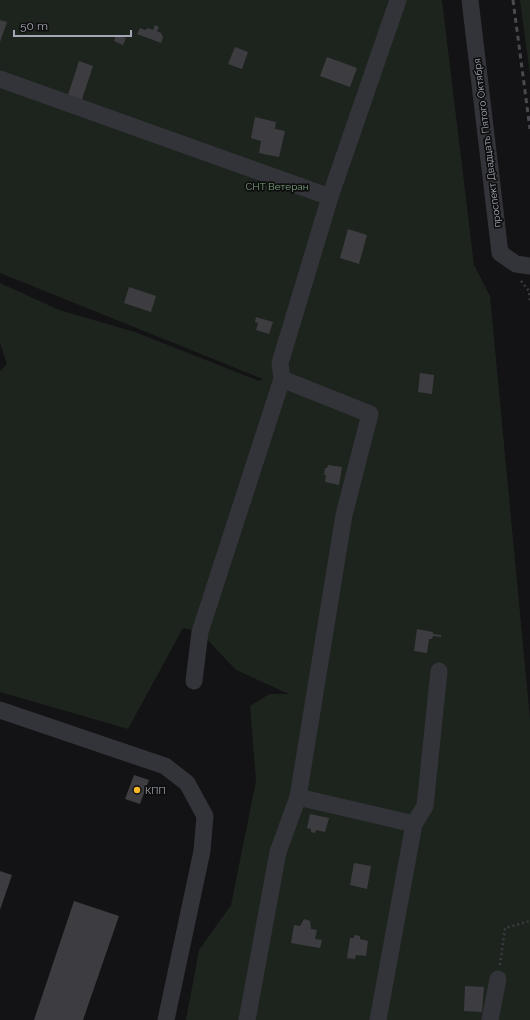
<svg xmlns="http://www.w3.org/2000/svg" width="530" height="1020" font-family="Raleway,sans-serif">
	<rect width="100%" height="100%" fill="#131214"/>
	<g fill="#1d241e">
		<path d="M0,0H442L474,265L490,296L530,719V1020H186L199,950L231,905L256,781L250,706L269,694H289L236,670L200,632L183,628L128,729L0,692V371L7,364L0,343V283L59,310L135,332L259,381L263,379L0,273Z"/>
		<path d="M520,0H530V74Z"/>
	</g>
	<g fill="#3d3d41">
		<path d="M0,20L7,22L0,42Z"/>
		<path d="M155,25L159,27L157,31L161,33L163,37L161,43L137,34L140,28L145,30L148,28L153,30Z"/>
		<path d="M116,35L126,38L123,45L114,41Z"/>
		<path d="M235,47L248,52L242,69L228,64Z"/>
		<path d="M327,57L357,68L350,87L320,76Z"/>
		<path d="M79,61L93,66L81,102L67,98Z"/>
		<path d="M255,117L276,122L275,129L285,131L279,157L259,153L261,141L251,138Z"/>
		<path d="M348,229L367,235L359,264L340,258Z"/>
		<path d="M129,287L156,296L151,312L124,303Z"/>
		<path d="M256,317L273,322L269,334L256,330L258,323L255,322Z"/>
		<path d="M420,373L434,375L432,394L418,392Z"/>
		<path d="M328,465L342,467L339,485L325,482L326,475H324L325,468H327Z"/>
		<path d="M417,629L433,632V634L441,635V637L433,636L432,639H429L427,653L414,651Z"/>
		<path d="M134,775L149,780L140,804L125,799Z"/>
		<path d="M310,814L329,818L325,832L316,830L315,833L311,832V829L307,828Z"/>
		<path d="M354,863L371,866L367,889L350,885Z"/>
		<path d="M0,871L12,875L0,910Z"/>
		<path d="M74,901L119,916L83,1020H34Z"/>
		<path d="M304,919L310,921L311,929L317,930L315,939L322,940L320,948L291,943L294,925L300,926Z"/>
		<path d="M354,935L360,936V939L368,941L366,956L356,955L355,959L347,958L350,938H354Z"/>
		<path d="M465,986L484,987L482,1012L464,1011Z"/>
	</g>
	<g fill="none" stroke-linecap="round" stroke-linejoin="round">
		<g stroke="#393b40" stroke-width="2.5" stroke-dasharray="2 3" stroke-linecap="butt">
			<path d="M521,281L529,291L530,301"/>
			<path d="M500,965L505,928L530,921"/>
		</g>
		<g stroke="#333439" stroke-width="17">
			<path d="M470,0L500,253L516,264L530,266"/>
			<path d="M0,79L330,197"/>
			<path d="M194,681L200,632L282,379L280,363L330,197L398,0"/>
			<path d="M0,710L165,766L187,783L205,816L202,851L166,1020"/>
			<path d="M298,797L414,824"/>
			<path d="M247,1020L278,852L298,797L344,515L370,414L282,379"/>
			<path d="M378,1020L414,824L425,806L439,671"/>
			<path d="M490,1020L498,979"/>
		</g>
		<path stroke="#484a50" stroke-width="3" stroke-dasharray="5 4" stroke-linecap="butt" d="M513,0L530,129"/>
	</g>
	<circle fill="#f7b828" stroke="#0e0e0f" stroke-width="1.5" cx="137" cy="790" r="4"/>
	<g text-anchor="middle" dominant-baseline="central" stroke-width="3.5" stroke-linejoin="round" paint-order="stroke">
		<g font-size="10" fill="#a4a8b5" stroke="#0e0e0f">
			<text transform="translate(487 143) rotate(-97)">проспект Двадцать Пятого Октября</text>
		</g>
		<g font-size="10" fill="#7aa17d" stroke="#0e0e0f">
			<text x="277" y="186">СНТ Ветеран</text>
		</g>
		<g font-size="10" fill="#a4a8b5" stroke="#0e0e0f" text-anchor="start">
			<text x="145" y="790">КПП</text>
		</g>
	</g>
	<path d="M14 30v6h117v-6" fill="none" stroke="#a4a8b5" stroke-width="2"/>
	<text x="20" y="30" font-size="12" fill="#a4a8b5" stroke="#0e0e0f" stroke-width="3" paint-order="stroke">50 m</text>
</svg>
